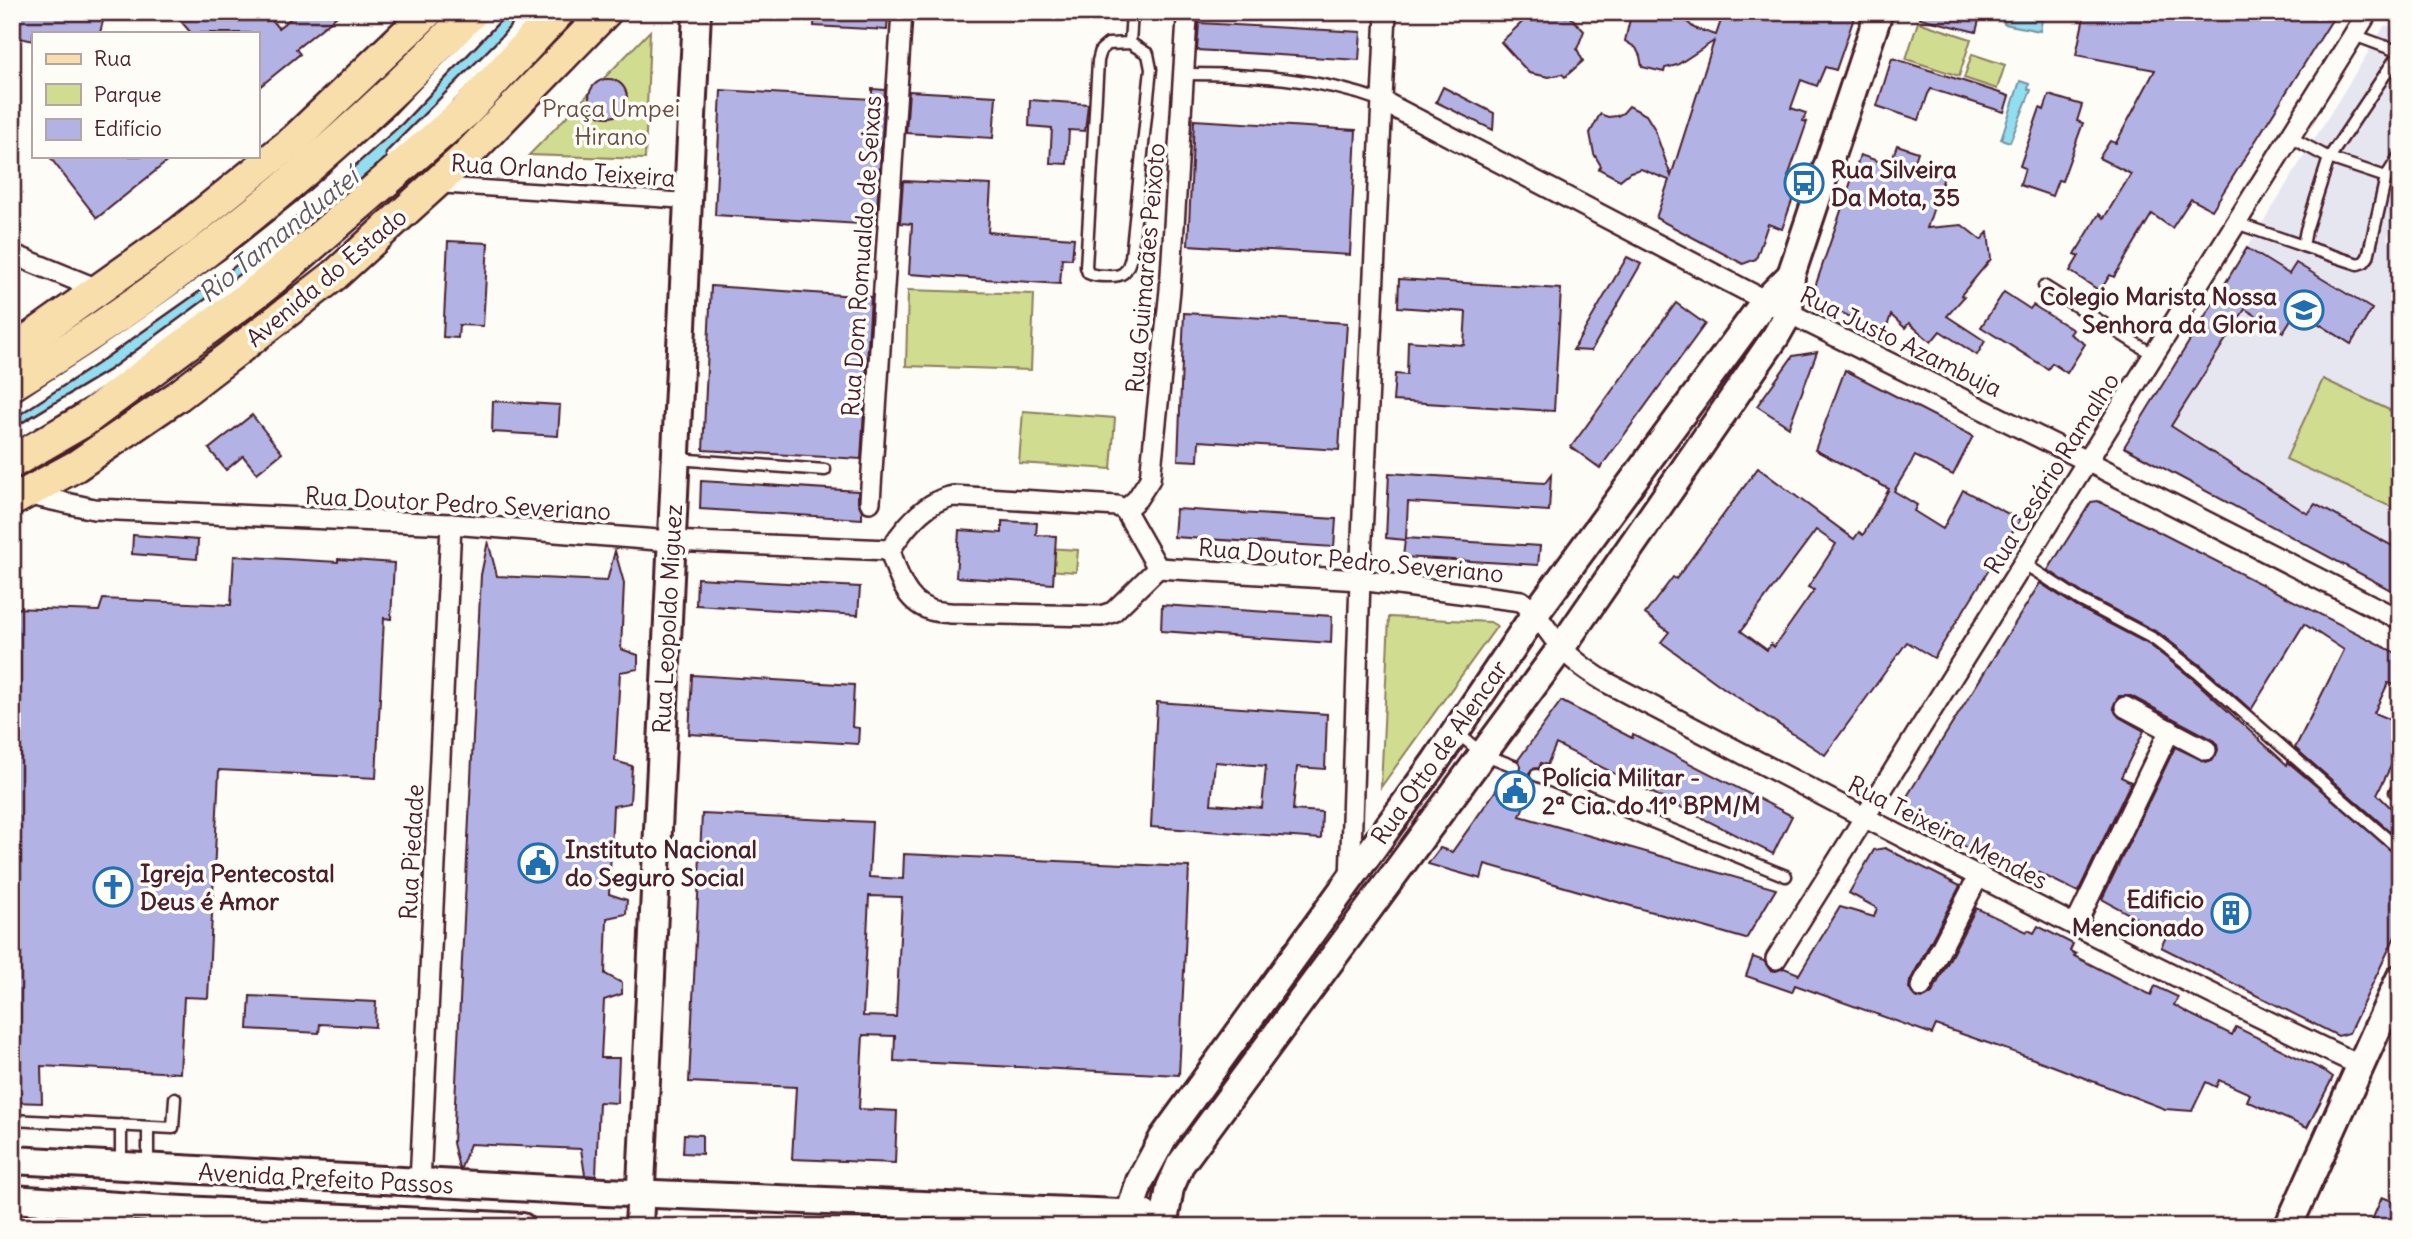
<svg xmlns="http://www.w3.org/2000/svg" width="2412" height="1239" font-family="Delius,sans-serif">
	<rect width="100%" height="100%" fill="#fdfcf7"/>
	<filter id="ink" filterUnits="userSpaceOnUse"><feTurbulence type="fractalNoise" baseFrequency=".0143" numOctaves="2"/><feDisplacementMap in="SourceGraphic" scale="14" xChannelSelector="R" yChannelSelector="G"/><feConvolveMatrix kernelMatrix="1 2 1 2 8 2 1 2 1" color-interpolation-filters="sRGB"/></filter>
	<g filter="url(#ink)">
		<path fill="#e6e6f1" d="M2385,25L2400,30V198L2387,239L2400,242V595L2124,447Z"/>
		<g fill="#d0dc8f" stroke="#8d7e5d" stroke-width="2">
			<path d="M1918,22L1971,39L1959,76L1906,59Z"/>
			<path d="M650,31L645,159L529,155Z"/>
			<path d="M1972,54L2005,65L1997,89L1964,78Z"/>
			<path d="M908,290L1034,294L1031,370L906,366Z"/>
			<path d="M2323,379L2400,415V511L2286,459Z"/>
			<path d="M1023,411L1115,418L1111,469L1019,463Z"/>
			<path d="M971,543L1078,550L1076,572L970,565Z"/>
			<path d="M1389,617L1490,622L1497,626L1381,787Z"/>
		</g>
		<g fill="#91def0" stroke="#7592a1" stroke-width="2">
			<path d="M2016,12H2030L2029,17L2042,20L2040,31L2004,24L2006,13L2015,15Z"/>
			<path d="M2020,81L2029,84L2028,89L2031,90L2010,142L2001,139Z"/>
		</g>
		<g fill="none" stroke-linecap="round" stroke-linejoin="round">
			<path stroke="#91def0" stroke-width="37" d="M12,423C199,307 371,180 515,12"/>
		</g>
		<g fill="#b2b3e4" stroke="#4a1f2b" stroke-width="2" fill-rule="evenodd">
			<path d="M12,12H83L104,17L100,33H33V41L12,36Z"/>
			<path d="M173,12H265L278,28L299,12H342L296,49L300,54L257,89V33H191Z"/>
			<path d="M815,12H888L887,30L814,26Z"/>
			<path d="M1533,12L1535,15L1554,12L1566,17L1568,14L1584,31L1577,49L1583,61L1565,77L1562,74L1549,77L1529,73L1501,42Z"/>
			<path d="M1639,12H1682L1686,21L1694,28L1716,35L1724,12H1856L1836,70L1825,67L1817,86L1801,80L1791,108L1806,113L1803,121L1807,122L1788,177L1799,181L1782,229L1768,224L1756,259L1743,264L1656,218L1669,180L1641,169L1630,172L1620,180L1599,169L1601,166L1594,154L1590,133L1600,114L1608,117L1617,116L1623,113L1629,106L1646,115L1654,128L1671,176L1714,41L1677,65L1665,68L1664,72L1642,67L1640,56L1636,48L1625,41L1630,19H1633Z"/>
			<path d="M1921,12H1981L1976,32L1920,18Z"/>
			<path d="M2085,12H2337L2212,210L2191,199L2172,228L2152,214L2114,277L2110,275L2100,291L2070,271L2079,256L2075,254L2099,214L2104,218L2131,174L2099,158L2110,141L2116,143L2155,70L2076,55Z"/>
			<path d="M1199,23L1361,32L1359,60L1197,50Z"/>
			<path d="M1892,58L2009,96L2004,112L1931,89L1928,94L1919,120L1877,106Z"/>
			<circle cx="608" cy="98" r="19"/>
			<path d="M1443,87L1494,113L1493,130L1436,102Z"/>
			<path d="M872,89L885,90L876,225L715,215L721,90L872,99Z"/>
			<path d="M909,91L996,96L993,138L906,133Z"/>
			<path d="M2049,95L2082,105L2077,121L2083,123L2062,181L2058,180L2052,196L2020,185L2025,168L2020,166L2040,108L2044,110Z"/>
			<path d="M1030,100L1088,104L1085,131L1069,130L1067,164L1050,163L1052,128L1029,126Z"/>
			<path d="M1194,120L1356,130L1350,255L1188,245Z"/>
			<path d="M1897,145L1918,152L1915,161L1946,171L1927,228L1962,225L1981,240L1988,232L1991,259L1961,295L1964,297L1947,316L1985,341L1977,355L1940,331L1931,342L1909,323L1905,328L1891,315L1884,335L1818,300L1814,290L1860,155L1890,165Z"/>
			<path d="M49,156H174L97,218Z"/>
			<path d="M903,181L991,185L988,232L1074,238L1072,259L1062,258L1060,284L909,274L912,224L900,223Z"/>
			<path d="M448,241L488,243L483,326L459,325L458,338L443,337Z"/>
			<path d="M2247,248L2289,274L2296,263L2372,309L2351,344L2297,310L2283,332L2245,309L2171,426L2308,514L2315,504L2400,550V595L2124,447Z"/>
			<path d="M1627,257L1641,264L1591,351L1573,350Z"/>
			<path d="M1399,279L1561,289L1554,411L1393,401L1395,374L1407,375L1408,341L1464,345L1466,312L1398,307Z"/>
			<path d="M711,286L871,297L861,459L703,450Z"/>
			<path d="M2004,292L2030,309L2033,305L2073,330L2070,334L2085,344L2067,373L2052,363L2048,369L1981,327Z"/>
			<path d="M1676,303L1705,324L1600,468L1571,447Z"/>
			<path d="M1184,313L1347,323L1339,450L1199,441L1198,461L1178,460Z"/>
			<path d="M1817,352L1789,427L1757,406L1793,356Z"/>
			<path d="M1845,370L1973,436L1953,475L1915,456L1894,491L1917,505L1914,511L1943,529L1963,490L2020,520L1934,658L1907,642L1825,755L1725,689L1661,642L1669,632L1645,614L1673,577L1676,579L1758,468L1854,539L1859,532L1863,535L1889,489L1815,450ZM1816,530L1836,544L1808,587L1814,590L1774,647L1771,644L1767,650L1741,631Z"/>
			<path d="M493,401L560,405L558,436L492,432Z"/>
			<path d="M252,415L282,453L257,473L243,456L226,470L209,449Z"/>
			<path d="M1389,473L1545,483L1551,475L1549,511L1408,502L1406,538L1540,546L1538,565L1403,557L1405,540L1386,538Z"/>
			<path d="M701,481L858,491V502L862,511V519L700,509Z"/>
			<path d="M2098,501L2400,655V686L2388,683L2374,713L2400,724V765L2393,762L2377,794L2400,817V840L2295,748L2344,650L2304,624L2251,710L2203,667L2159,633L2084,594L2048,570L2091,502Z"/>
			<path d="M1176,509L1336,519L1334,547L1174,537Z"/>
			<path d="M1002,521L1037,523L1036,535L1056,536L1053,584L956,577L959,530L1002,533Z"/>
			<path d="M133,535L198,540L197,559L132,554Z"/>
			<path d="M488,541L497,576L607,581L615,551L624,583L621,649L638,655V669L620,672L615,761L632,766L630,803L613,806L609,894L627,900L626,914L607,918L605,974L622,983V994L604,1000L601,1058H619L617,1103L599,1102L596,1176L585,1175L581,1149L470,1144L461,1168H459L453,1143L481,575Z"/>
			<path d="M234,556L338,562V559L394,563L391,619L384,618L376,778L219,770L208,998L184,997L180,1073L41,1066L42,1103L12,1102V608L99,611L103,599L231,605Z"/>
			<path d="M697,578L860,587L858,615L696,605Z"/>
			<path d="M2040,583L2077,607L2150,645L2193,679L2287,765L2288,762L2400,857V926L2349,1033L2338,1036L2161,947L2167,935L2102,899L2175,747L2206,762L2213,760L2218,750L2217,744L2212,739L2131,696H2119L2113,707L2119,717L2144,731L2121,777L2131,782L2078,892L2027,867L2023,876L1905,817L1901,806Z"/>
			<path d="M1162,605L1332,616L1331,643L1161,631Z"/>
			<path d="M692,675L854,685L852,727L859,728L858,744L689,734Z"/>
			<path d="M1561,701L1632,738L1633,734L1792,816L1773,854L1556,744L1547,765L1541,763L1539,768L1532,769L1529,773L1530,779L1533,782L1520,816L1776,889L1746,939L1485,864L1481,879L1428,864L1440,848L1452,852L1509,772L1519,771L1521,766L1518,760Z"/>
			<path d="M1157,702L1327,714L1325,769L1297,767L1293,810L1322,812L1321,839L1151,827ZM1215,762L1266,766L1262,808L1211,804Z"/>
			<path d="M702,814L872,822L869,877L903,879L904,854L1189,867L1179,1075L894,1061L895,1036L863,1035L859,1109L897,1111L895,1163L792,1159L796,1087L689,1082ZM869,896L902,897L896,1017L863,1016Z"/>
			<path d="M1885,848L1960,886L1910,981L1909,988L1915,997L1922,999L1932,993L1976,908L2027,932L2028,930L2034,933L2038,926L2073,944L2070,951L2076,954L2074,956L2123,981L2151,995L2155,986L2178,997L2174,1005L2192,1015L2232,1035L2236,1027L2325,1071L2333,1077L2307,1128L2247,1101L2250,1094L2219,1080L2216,1087L2206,1082L2192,1111L2165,1109L2048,1064L1936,1025L1932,1034L1795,985L1792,992L1746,976L1753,957L1764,961L1770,970L1776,971L1784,968L1799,974L1798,976L1840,907L1874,917L1877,908L1849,893L1874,850Z"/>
			<path d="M250,996L376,1002L375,1027L320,1024L319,1033L248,1029Z"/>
			<path d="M684,1134L702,1135V1154L683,1153Z"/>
			<path d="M2382,1197L2400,1204V1227H2369Z"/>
		</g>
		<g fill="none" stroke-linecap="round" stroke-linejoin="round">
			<g stroke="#4a1f2b" stroke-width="15">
				<g id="service">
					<path d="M2354,35L2400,52"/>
					<path d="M1130,43L1148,54L1151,69L1131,257C1127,273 1123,277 1106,276C1099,276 1094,276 1088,273L1086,267L1098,61L1101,50L1108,44L1130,43L1132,12"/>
					<path d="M2400,52L2329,158L2306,230L2303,246L2358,264L2364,262L2368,257L2386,177L2400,155"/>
					<path d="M1184,74C1251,74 1319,78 1382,101"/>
					<path d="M2290,137L2329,158L2386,177"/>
					<path d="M392,155L505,42L530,12"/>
					<path d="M2236,223L2303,246"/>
					<path d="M2044,286L2154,355"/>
					<path d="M12,412L96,357L229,263L298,208L397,120L500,12"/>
					<path d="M12,436L113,375L280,252"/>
					<path d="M676,459L825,470"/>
					<path d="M2023,563L2080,600L2154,639L2198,673L2400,850"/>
					<path d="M1456,732L1483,754L1514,766"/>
					<path d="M1536,775L1786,876"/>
					<path d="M2395,792L2400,793"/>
					<path d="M12,1120L173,1128L175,1098"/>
					<path d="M121,1163V1125"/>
					<path d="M148,1165V1127"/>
				</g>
			</g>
			<g stroke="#4a1f2b" stroke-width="19">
				<path id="pedestrian" d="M436,185L688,201"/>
			</g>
			<g stroke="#4a1f2b" stroke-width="24">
				<g id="minor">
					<path d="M1382,101L1789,313L2087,461L2400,620"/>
					<path d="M12,254L100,290"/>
					<path d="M25,494L94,509L451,524L671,541L890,550"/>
					<path d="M953,496L1117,506L1125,510L1158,568L1113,612L1101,616L950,613C943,612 934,612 928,609C904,600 897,572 890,550C904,528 925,501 953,496Z"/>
					<path d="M870,502L902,12"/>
					<path d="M1125,510L1137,499L1150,479L1170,290L1187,19"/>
					<path d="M1158,568L1360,580L1521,601C1537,612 1547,631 1560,646C1573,661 1588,671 1604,681C1854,812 2104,944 2359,1065"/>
					<path d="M2125,707L2206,750"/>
					<path d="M1350,880L1360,580L1386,12"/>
					<path d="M2076,924L2170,730"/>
					<path d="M1776,959L2368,12"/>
					<path d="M1921,987L1979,875"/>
					<path d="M420,1183L451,524"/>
				</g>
			</g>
			<g stroke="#4a1f2b" stroke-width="32">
				<g id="secondary">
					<path d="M12,1160L605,1192L1144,1214"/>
					<path d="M12,1199L164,1209L522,1227"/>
					<path d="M639,1227L697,12"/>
					<path d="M1125,1227L1140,1181L1163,1138L1435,762L1535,614L1765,301L1791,275"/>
					<path d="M1163,1227L1170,1188L1180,1165L1561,648L1776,336L1789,313L1791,275L1879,12"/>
					<path d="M2288,1227L2400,978"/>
				</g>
			</g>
			<g stroke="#4a1f2b" stroke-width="35">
				<g id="primary">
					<path d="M12,351L181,231L294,140L428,12"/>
					<path d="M12,501L76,466L178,396L335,275L469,153L606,12"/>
				</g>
			</g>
			<g stroke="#4a1f2b" stroke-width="37">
				<g id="trunk">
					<path d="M12,384C179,284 337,152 472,12"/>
					<path d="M12,462L83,421L264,286L465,112L558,12"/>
				</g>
			</g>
			<use href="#service" stroke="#fdfcf7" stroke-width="10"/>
			<use href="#pedestrian" stroke="#fdfcf7" stroke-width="14"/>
			<use href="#minor" stroke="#fdfcf7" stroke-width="19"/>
			<use href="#secondary" stroke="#fdfcf7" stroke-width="26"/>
			<use href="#primary" stroke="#f8deab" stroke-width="30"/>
			<use href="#trunk" stroke="#f8deab" stroke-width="32"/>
		</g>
	</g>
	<defs>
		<g id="bus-ring" transform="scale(2.0125)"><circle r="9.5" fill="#fdfcf7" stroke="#1f6fb2" stroke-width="1.5"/><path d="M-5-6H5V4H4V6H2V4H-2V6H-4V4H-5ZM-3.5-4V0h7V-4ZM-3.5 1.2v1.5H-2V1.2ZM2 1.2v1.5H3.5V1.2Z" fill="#1f6fb2"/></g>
		<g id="school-ring" transform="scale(2.0125)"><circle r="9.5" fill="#fdfcf7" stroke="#1f6fb2" stroke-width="1.5"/><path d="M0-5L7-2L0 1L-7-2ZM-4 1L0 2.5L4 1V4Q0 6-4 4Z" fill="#1f6fb2"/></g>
		<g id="civic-ring" transform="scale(2.0125)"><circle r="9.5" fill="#fdfcf7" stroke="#1f6fb2" stroke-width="1.5"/><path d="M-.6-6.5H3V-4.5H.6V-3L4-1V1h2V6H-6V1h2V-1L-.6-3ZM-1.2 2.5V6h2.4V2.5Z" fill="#1f6fb2"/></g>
		<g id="church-ring" transform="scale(2.0125)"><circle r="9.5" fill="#fdfcf7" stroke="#1f6fb2" stroke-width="1.5"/><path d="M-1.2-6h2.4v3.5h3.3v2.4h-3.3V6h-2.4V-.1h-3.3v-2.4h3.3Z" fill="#1f6fb2"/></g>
		<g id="building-ring" transform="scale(2.0125)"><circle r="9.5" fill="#fdfcf7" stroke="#1f6fb2" stroke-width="1.5"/><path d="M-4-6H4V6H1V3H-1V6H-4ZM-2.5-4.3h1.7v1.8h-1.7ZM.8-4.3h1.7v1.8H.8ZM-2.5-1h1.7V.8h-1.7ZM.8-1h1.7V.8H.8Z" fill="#1f6fb2"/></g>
	</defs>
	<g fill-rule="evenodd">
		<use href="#bus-ring" x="1804" y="183"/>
		<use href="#school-ring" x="2304" y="310"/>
		<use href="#civic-ring" x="1515" y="791"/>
		<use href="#civic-ring" x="538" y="863"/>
		<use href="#church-ring" x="113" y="887"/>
		<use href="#building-ring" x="2231" y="913"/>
	</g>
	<g text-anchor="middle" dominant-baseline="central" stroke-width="7" stroke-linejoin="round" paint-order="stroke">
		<g font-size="24" fill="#6c4e44" stroke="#fdfcf7">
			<text x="611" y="108">Praça Umpei<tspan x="611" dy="28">Hirano</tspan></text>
		</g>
		<g font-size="24" font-weight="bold" fill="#4a1f2b" stroke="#fdfcf7" text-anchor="start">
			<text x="1831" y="169">Rua Silveira<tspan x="1831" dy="28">Da Mota, 35</tspan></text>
			<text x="2277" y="296" text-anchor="end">Colegio Marista Nossa<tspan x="2277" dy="28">Senhora da Gloria</tspan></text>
			<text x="1542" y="777">Polícia Militar -<tspan x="1542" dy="28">2ª Cia. do 11º BPM/M</tspan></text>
			<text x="565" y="849">Instituto Nacional<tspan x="565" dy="28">do Seguro Social</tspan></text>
			<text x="140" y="873">Igreja Pentecostal<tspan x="140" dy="28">Deus é Amor</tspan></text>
			<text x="2204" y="899" text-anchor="end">Edificio<tspan x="2204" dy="28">Mencionado</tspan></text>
		</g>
		<g font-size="24" fill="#4a1f2b" stroke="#fdfcf7">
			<text transform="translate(563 170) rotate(4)">Rua Orlando Teixeira</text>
			<text transform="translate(861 256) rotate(-86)">Rua Dom Romualdo de Seixas</text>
			<text transform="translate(1145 268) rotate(-85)">Rua Guimarães Peixoto</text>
			<text transform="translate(326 277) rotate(-40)">Avenida do Estado</text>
			<text transform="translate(1901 341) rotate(26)">Rua Justo Azambuja</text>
			<text transform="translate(2051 473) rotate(-58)">Rua Cesário Ramalho</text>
			<text transform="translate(458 503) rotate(3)">Rua Doutor Pedro Severiano</text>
			<text transform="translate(1351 560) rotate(5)">Rua Doutor Pedro Severiano</text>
			<text transform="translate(667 619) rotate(-87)">Rua Leopoldo Miguez</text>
			<text transform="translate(1439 752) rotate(-55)">Rua Otto de Alencar</text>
			<text transform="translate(1948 832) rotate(27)">Rua Teixeira Mendes</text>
			<text transform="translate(411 852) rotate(-87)">Rua Piedade</text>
			<text transform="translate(326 1178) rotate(3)">Avenida Prefeito Passos</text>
		</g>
		<g font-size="26" font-style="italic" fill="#5f5866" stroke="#fdfcf7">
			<text transform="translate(278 235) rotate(-39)">Rio Tamanduateí</text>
		</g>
	</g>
	<rect width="2412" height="1239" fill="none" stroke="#fdfcf7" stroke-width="42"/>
	<rect x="21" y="21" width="2370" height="1197" fill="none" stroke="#4a1f2b" stroke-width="2.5" filter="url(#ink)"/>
	<rect x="32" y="32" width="228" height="126" fill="#fdfcf7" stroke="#b5a4a5" stroke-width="2"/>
	<rect x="46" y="54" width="35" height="10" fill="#f8deab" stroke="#b5a4a5" stroke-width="2"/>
	<text x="94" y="66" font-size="21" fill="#4a1f2b">Rua</text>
	<rect x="46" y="84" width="35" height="21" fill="#d0dc8f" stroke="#b5a4a5" stroke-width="2"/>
	<text x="94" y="102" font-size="21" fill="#4a1f2b">Parque</text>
	<rect x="46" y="119" width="35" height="21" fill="#b2b3e4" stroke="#b5a4a5" stroke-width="2"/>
	<text x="94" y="136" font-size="21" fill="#4a1f2b">Edifício</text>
</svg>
